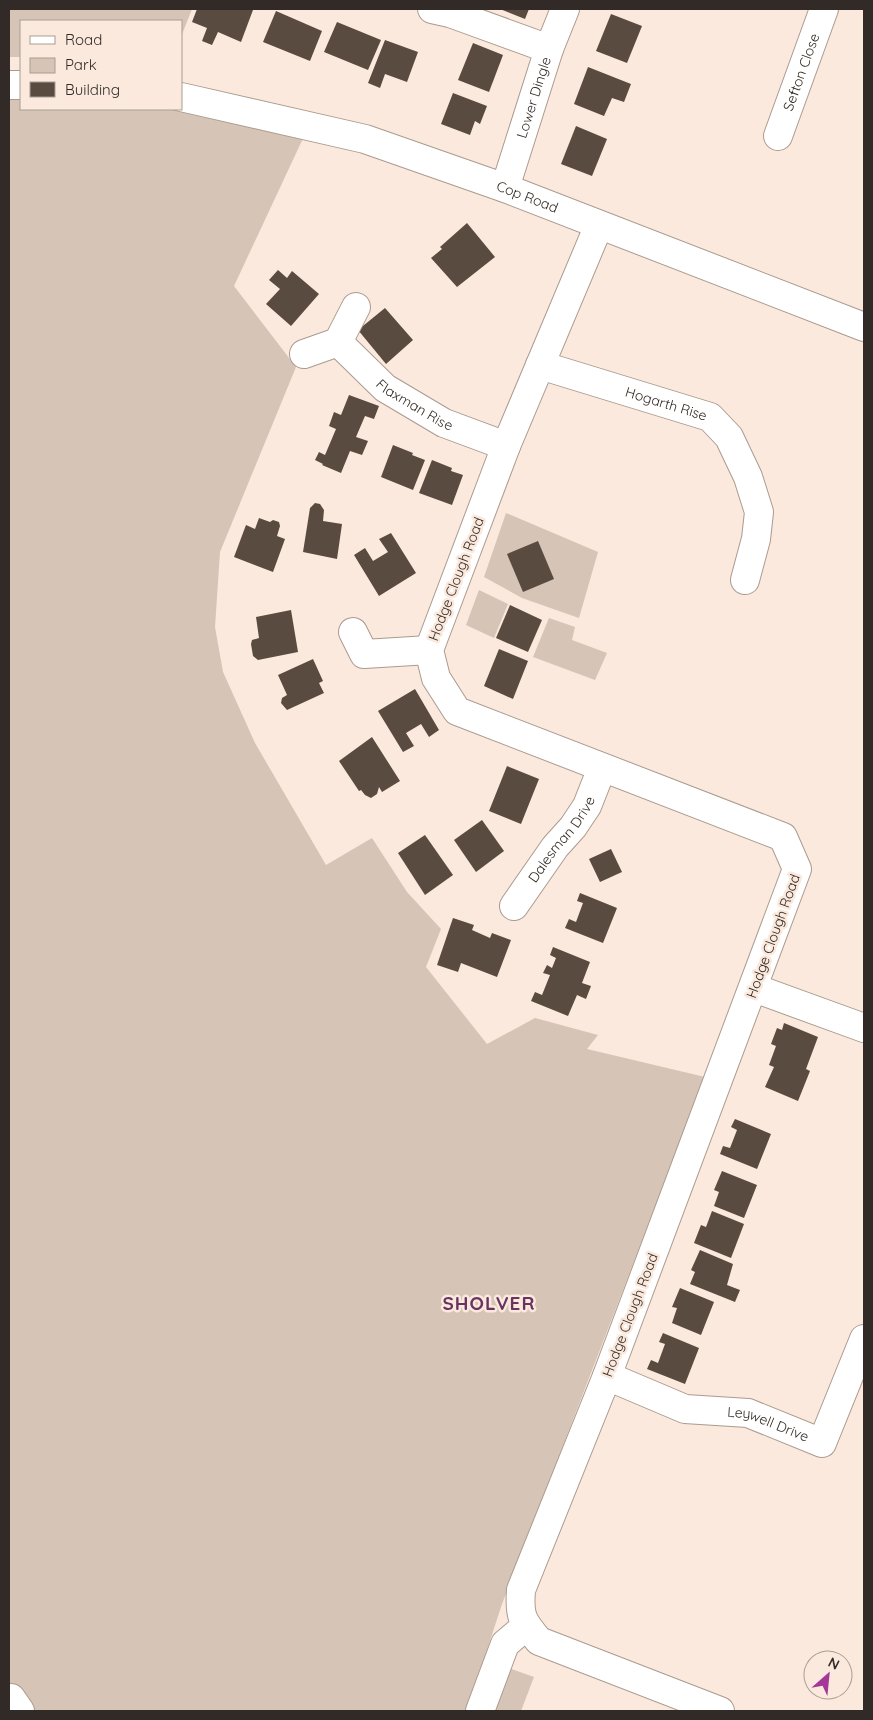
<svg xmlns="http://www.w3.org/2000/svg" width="873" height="1720" font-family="Quicksand,sans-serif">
	<rect width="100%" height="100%" fill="#fae9dc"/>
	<g fill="#d6c4b6">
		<path d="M9,9H192L181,37V21H21V57H9Z"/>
		<path d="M9,95H21V109H181L306,132L234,286L296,367L220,552L215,627L223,672L255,743L326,865L372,838L407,892L441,929L426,967L487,1044L535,1018L598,1035L587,1049L705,1077L502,1604L484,1659L534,1677L521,1711H9Z"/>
		<path d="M506,513L598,552L579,618L522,598L484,577Z"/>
		<path d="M479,590L508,604L494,638L466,625Z"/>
		<path d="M549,618L575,627L572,640L607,653L595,680L533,657Z"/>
	</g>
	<g fill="#594b40">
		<path d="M197,9H249L253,10L241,42L218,32L212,45L202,41L207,28L192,22Z"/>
		<path d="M500,9H529L525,19Z"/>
		<path d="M276,11L322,31L310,61L263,42Z"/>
		<path d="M611,14L642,26L627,63L596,51Z"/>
		<path d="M337,22L381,40L368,70L324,52Z"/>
		<path d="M385,40L418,52L407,82L385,74L380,88L368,83Z"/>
		<path d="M473,43L503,55L489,92L458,80Z"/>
		<path d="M588,67L631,84L624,102L612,98L604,116L574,104Z"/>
		<path d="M453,93L487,106L480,124L475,121L470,135L441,124Z"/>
		<path d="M576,126L607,139L592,176L561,164Z"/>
		<path d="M467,223L495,257L457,287L431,258L442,249L440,247Z"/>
		<path d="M278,270L287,278L292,271L319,294L291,326L266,304L280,289L269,280Z"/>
		<path d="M385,308L413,340L386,364L358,330Z"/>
		<path d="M349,395L379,406L374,419L365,416L356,437L368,441L362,455L350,451L341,473L322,465L323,464L315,460L319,452L325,455L336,429L329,426L334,412L341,415Z"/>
		<path d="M393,445L413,453L412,455L425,460L413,490L381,477Z"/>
		<path d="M432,460L452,468L451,471L463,475L452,505L419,493Z"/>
		<path d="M315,503L320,504L324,510L323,521L342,524L337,559L303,552L310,508Z"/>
		<path d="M259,518L270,522L273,520L279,522L280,526L277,536L285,539L273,572L234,557L246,525L255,529Z"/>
		<path d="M391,533L416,573L379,596L354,555L365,548L373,561L388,552L379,539Z"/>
		<path d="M538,541L554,579L523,592L507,554Z"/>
		<path d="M510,605L542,620L528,652L496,638Z"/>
		<path d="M291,610L298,652L258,660L253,656L251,644L252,640L259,638L256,617Z"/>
		<path d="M499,649L528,661L513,699L484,686Z"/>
		<path d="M313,659L323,681L319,683L324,693L287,710L281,703L282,698L287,695L278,675Z"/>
		<path d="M415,689L439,730L429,737L421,724L406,733L414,746L403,752L378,711Z"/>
		<path d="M372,737L400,781L382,792L379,787L377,794L371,798L365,795L361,790L359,791L339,761Z"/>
		<path d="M507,766L539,779L521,824L489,811Z"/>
		<path d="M482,820L504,851L476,872L454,840Z"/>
		<path d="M425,835L453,875L425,895L398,853Z"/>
		<path d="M611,849L622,872L600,882L589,859Z"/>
		<path d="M580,893L617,908L603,943L565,928L569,919L576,922L583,903L577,901Z"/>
		<path d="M453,918L474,925L472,930L490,938L492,933L511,940L497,977L461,963L458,972L437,965Z"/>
		<path d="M553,947L590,962L582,983L591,986L586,999L577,995L568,1016L531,1001L535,992L542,995L550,975L543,973L547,965L552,968L556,958L550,955Z"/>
		<path d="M784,1023L818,1037L806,1069L810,1071L798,1101L765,1087L774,1067L769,1065L776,1046L771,1044L777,1028L782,1030Z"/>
		<path d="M735,1119L771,1134L757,1169L720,1154L723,1146L730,1148L737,1130L731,1127Z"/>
		<path d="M722,1171L757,1185L744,1218L714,1206L719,1192L714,1190Z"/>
		<path d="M712,1211L744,1224L731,1258L694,1243L701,1225L706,1227Z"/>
		<path d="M700,1250L733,1264L727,1285L740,1290L735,1302L690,1284L695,1272L691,1270Z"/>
		<path d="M680,1288L714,1302L701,1335L672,1323L677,1308L672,1307Z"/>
		<path d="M663,1333L699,1348L685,1384L647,1369L651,1360L658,1363L665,1344L659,1342Z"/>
	</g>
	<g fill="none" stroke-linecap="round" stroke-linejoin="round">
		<g stroke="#ab9b8f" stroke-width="30">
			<g id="minor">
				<path d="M432,9L450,13L549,49"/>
				<path d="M9,85H21"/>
				<path id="s1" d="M181,97L365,139L505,188L864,327"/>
				<path id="s2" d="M778,136L824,9"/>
				<path id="s3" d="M505,188L549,49L565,9"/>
				<path d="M599,225L506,446L429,650L436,678L457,711L783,837L797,869L607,1376L521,1590C519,1616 522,1621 539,1641L720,1711"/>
				<path id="s4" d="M338,342L385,388L444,423L506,446"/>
				<path d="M304,354L338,342L356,307"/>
				<path id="s5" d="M540,365L710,417L729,437L748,477L759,512L756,539L745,580"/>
				<path d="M353,632L364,654L429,650"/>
				<path id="s6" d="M514,906L555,847L573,827L587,806L602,768"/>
				<path d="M754,988L864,1028"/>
				<path id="s7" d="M607,1376L685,1409L748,1413L822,1443L864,1339"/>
				<path d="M11,1698L20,1711"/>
				<path d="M480,1711L505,1644L526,1626"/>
			</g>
		</g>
		<use href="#minor" stroke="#fff" stroke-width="28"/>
	</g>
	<g text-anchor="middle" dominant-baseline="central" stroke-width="5" stroke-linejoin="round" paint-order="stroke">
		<g font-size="14" fill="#312a26" stroke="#fae9dc">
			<text stroke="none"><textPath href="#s2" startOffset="68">Sefton Close</textPath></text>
			<text stroke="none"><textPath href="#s3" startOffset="95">Lower Dingle</textPath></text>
			<text stroke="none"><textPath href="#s1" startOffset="361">Cop Road</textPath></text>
			<text stroke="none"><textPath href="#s4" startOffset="100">Flaxman Rise</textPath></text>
			<text stroke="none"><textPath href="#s5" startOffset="132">Hogarth Rise</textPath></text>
			<text transform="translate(456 579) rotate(-69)">Hodge Clough Road</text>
			<text stroke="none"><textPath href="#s6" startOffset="82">Dalesman Drive</textPath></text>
			<text transform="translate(773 936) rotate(-70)">Hodge Clough Road</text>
			<text transform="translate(630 1315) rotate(-69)">Hodge Clough Road</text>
			<text stroke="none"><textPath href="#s7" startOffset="170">Leywell Drive</textPath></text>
		</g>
		<g font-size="19" font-weight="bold" letter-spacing="1" fill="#683361" stroke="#fae9dc">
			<text x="489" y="1303">SHOLVER</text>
		</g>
	</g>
	<rect width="873" height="1720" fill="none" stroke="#312a26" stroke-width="20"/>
	<rect x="20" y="20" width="162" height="90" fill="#fae9dc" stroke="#aa9d93"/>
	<rect x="30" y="36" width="25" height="8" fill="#ffffff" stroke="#aa9d93"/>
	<text x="65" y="45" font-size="15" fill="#312a26">Road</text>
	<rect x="30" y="58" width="25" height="15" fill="#d6c4b6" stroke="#aa9d93"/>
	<text x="65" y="70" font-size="15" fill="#312a26">Park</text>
	<rect x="30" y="82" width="25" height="15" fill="#594b40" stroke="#aa9d93"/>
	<text x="65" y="95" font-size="15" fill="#312a26">Building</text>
	<g transform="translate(828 1675) rotate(27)"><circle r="24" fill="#fae9dc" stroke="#aa9d93"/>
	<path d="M0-4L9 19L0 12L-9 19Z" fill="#a43898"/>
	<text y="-8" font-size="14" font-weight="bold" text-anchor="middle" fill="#312a26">N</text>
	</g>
</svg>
